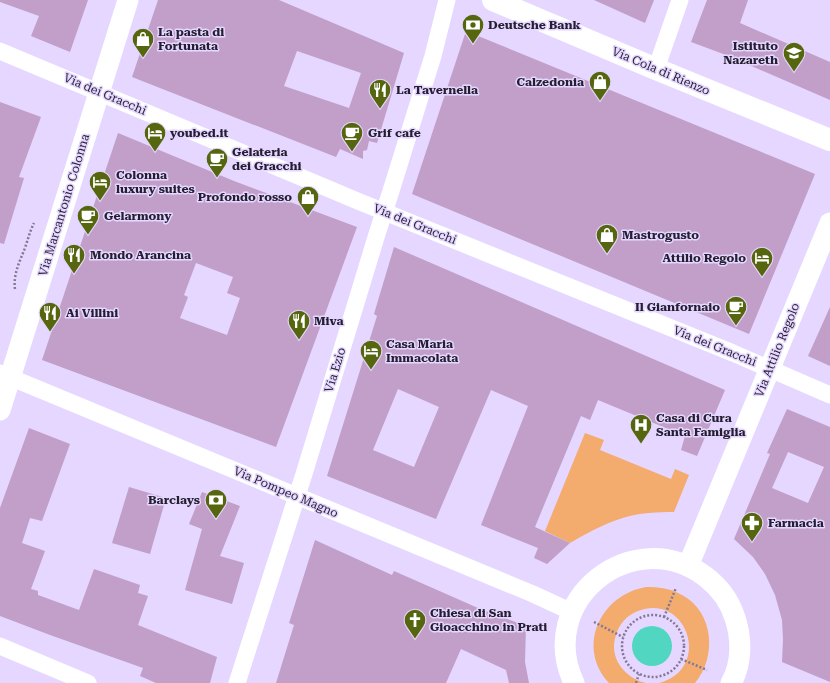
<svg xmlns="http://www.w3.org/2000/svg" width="830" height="683" font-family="'Roboto Serif',serif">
	<rect width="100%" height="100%" fill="#e5d7ff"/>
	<g fill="#f3ab6e">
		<path d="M585,433L604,440L600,450L671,479L675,469L689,475L674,512C665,512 657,512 649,513C620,515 594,529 570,543L545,531Z"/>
		<path d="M646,587C659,587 670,588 682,595C714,612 717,657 695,683H659C713,669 687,592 638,611C627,615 619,624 616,635C608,658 625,678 646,683H609C576,647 600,595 646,587Z"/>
	</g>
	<circle fill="#51d7c1" cx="652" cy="646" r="20"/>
	<g fill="#c19fc8" fill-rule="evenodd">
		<path d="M0,0H88L70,52L31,36L39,16L0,2Z"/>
		<path d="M158,0H279L404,53L377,143L369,141L367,150L363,151V159L340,149L336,157L132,77ZM297,51L361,73L349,108L284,86Z"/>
		<path d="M594,0H654L645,23Z"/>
		<path d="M707,0H748L740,23L830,62V100L726,55L691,42Z"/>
		<path d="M466,31L815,174L749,334L412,194Z"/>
		<path d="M0,102L41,117L19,177L24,178L4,244L0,243Z"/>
		<path d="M118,133L234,181L357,227L276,447L42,360ZM196,263L233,277L227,293L240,298L227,335L180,318L188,297L184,295Z"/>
		<path d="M394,247L725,390L697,456L681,450L685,436L598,400L590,420L581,416L535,527L570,543L547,564L534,558L538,548L481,525L528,406L491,390L436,519L327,476L377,316L374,314ZM398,389L439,407L414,467L373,450Z"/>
		<path d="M830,307V366L808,356Z"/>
		<path d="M787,409L830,427V682L782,662L783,639L782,620L775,595L765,574L753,557L734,539L770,454L767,453ZM788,452L824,467L808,503L772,488Z"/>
		<path d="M29,428L70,444L42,521L30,518L22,543L45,551L31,589L38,591V595L79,610L94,569L140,585L138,593L148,596L138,625L217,657L210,683H156L140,676L143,668L50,635L0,616V508Z"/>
		<path d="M129,487L166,498L150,554L112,543Z"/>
		<path d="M202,492L240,506L220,556L244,563L232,604L185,590L202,529L189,524Z"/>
		<path d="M315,540L392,575L394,571L478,608L526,626L525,662L529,683H509L506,670L461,649L446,683H276L294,625L289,623Z"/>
	</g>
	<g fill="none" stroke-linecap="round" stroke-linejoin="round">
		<g stroke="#827894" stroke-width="2.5" stroke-dasharray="2 2" stroke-linecap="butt">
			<path d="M15,289C13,274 20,261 25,248C28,239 30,231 34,223"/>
			<circle cx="653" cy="646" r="31"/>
			<path d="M664,617L676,588"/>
			<path d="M594,622L623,637"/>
			<path d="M681,659L707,670"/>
			<path d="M636,683L639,674"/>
		</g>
		<g stroke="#fff" stroke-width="17">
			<path d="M0,51L360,202L733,353L830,395"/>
			<path d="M656,69L680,0"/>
			<path d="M0,373L533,594L572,612"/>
			<path d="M0,646L88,683"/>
			<path d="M237,683L304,474L377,234L390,194L433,56L447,0"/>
		</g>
		<g stroke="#fff" stroke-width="21">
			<path d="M0,410L128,0"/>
			<path d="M688,566L830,223"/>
			<path d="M574,683C535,600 633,522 706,577C719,587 730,602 735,618C742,639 742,664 731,683"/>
		</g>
		<path stroke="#fff" stroke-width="22" d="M493,0L656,69L830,140"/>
	</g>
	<defs>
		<g id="bank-pin" transform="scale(1.15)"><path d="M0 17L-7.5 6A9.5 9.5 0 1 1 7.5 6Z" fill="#55660e" stroke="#e5d7ff"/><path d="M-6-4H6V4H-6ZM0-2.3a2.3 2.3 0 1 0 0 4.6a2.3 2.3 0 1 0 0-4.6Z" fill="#fff"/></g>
		<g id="shop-pin" transform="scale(1.15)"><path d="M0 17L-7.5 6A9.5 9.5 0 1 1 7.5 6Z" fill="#55660e" stroke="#e5d7ff"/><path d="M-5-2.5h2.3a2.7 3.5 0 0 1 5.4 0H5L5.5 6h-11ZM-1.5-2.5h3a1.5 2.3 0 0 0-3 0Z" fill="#fff"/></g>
		<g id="school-pin" transform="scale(1.15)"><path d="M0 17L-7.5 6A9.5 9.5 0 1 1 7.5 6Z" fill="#55660e" stroke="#e5d7ff"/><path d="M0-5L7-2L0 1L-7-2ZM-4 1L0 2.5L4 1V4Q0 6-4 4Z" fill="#fff"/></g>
		<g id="restaurant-pin" transform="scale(1.15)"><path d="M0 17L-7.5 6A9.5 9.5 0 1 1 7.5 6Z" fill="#55660e" stroke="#e5d7ff"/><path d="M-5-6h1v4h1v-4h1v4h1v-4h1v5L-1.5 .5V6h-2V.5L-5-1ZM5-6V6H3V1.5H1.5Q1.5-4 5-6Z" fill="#fff"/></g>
		<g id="hotel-pin" transform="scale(1.15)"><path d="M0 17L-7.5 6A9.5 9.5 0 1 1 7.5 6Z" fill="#55660e" stroke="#e5d7ff"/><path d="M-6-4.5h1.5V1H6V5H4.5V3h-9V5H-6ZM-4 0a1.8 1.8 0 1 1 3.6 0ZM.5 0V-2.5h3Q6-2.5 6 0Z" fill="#fff"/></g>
		<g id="cafe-pin" transform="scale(1.15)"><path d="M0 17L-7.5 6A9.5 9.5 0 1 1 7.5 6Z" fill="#55660e" stroke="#e5d7ff"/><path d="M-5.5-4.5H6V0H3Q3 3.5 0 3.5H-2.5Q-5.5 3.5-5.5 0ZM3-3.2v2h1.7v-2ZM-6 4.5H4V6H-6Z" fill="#fff"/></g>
		<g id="hospital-pin" transform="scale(1.15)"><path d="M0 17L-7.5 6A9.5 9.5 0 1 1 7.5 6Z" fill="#55660e" stroke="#e5d7ff"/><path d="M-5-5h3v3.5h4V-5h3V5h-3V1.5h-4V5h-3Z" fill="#fff"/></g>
		<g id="pharmacy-pin" transform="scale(1.15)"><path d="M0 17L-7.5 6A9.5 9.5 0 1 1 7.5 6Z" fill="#55660e" stroke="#e5d7ff"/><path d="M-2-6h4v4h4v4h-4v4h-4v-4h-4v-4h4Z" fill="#fff"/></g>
		<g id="church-pin" transform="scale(1.15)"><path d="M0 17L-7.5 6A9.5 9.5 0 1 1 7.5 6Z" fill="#55660e" stroke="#e5d7ff"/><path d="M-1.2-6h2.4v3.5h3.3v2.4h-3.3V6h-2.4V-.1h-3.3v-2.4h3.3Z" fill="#fff"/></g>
	</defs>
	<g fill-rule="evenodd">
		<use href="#bank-pin" x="473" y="25"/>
		<use href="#shop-pin" x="143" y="39"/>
		<use href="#school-pin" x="794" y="53"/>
		<use href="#shop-pin" x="600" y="82"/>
		<use href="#restaurant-pin" x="380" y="90"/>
		<use href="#hotel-pin" x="155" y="133"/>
		<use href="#cafe-pin" x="352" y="133"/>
		<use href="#cafe-pin" x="217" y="159"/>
		<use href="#hotel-pin" x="100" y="182"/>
		<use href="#shop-pin" x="308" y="197"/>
		<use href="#cafe-pin" x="88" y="216"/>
		<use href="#shop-pin" x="607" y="235"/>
		<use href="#restaurant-pin" x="74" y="255"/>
		<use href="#hotel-pin" x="762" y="258"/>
		<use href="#cafe-pin" x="736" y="307"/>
		<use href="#restaurant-pin" x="50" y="313"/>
		<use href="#restaurant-pin" x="299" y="321"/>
		<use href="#hotel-pin" x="371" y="351"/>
		<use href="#hospital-pin" x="641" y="425"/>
		<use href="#bank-pin" x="216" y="500"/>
		<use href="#pharmacy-pin" x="752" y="523"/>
		<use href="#church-pin" x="415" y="620"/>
	</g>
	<g text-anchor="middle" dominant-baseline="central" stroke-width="3" stroke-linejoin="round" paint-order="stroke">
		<g font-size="12" font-weight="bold" fill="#241e30" stroke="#e5d7ff" text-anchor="start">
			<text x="488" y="25">Deutsche Bank</text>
			<text x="158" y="32">La pasta di<tspan x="158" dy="14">Fortunata</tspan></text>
			<text x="778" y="46" text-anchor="end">Istituto<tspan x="778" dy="14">Nazareth</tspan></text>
			<text x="584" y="82" text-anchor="end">Calzedonia</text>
			<text x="396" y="90">La Tavernella</text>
			<text x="170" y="133">youbed.it</text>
			<text x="368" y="133">Grif cafe</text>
			<text x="232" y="152">Gelateria<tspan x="232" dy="14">dei Gracchi</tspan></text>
			<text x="116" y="175">Colonna<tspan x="116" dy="14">luxury suites</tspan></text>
			<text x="292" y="197" text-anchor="end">Profondo rosso</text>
			<text x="104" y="216">Gelarmony</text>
			<text x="622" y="235">Mastrogusto</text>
			<text x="90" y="255">Mondo Arancina</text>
			<text x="746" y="258" text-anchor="end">Attilio Regolo</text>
			<text x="720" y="307" text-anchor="end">Il Gianfornaio</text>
			<text x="66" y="313">Ai Villini</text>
			<text x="314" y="321">Miva</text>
			<text x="386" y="344">Casa Maria<tspan x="386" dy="14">Immacolata</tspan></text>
			<text x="656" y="418">Casa di Cura<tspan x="656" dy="14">Santa Famiglia</tspan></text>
			<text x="200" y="500" text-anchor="end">Barclays</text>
			<text x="768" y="523">Farmacia</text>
			<text x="430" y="613">Chiesa di San<tspan x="430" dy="14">Gioacchino in Prati</tspan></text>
		</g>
		<g font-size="12" fill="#241e30" stroke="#e5d7ff">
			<text transform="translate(661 71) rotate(23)">Via Cola di Rienzo</text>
			<text transform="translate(105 94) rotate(23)">Via dei Gracchi</text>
			<text transform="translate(64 205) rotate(-73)">Via Marcantonio Colonna</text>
			<text transform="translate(415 224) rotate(22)">Via dei Gracchi</text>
			<text transform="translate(715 346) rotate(22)">Via dei Gracchi</text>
			<text transform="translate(777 350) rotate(-68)">Via Attilio Regolo</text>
			<text transform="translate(335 370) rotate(-73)">Via Ezio</text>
			<text transform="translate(286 492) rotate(23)">Via Pompeo Magno</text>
		</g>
	</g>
</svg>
